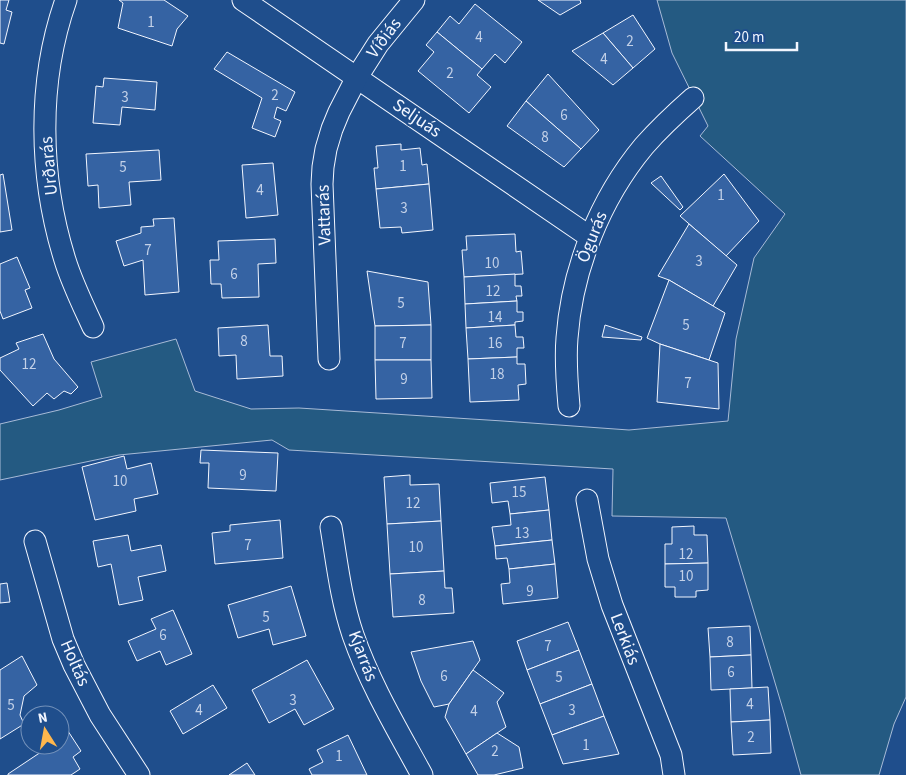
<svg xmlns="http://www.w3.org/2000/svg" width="906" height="775" font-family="'Source Sans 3',sans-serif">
	<rect width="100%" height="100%" fill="#1f4e8c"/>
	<path fill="#245a82" stroke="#a8bbd7" d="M657,0H906V697L894,724L879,775H801L784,713L726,518L612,516L613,469L289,450L272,440L119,455L0,480V424L59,410L102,397L91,362L176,339L195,391L251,409L299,408L503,421L629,430L728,421L736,339L754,258L785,214L700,136L708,126L672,53Z"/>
	<g fill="#3563a3" stroke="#f2f6ff">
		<path d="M0,0H9L6,10L12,12L4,44L0,43Z"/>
		<path d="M119,0H164L188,16L177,29L172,46L118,28L123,3Z"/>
		<path d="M538,0H580L581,3L560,15Z"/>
		<path d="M475,4L522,42L505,63L495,54L482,69L437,32L450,16L459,24Z"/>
		<path d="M633,15L655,49L633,68L603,33Z"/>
		<path d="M437,32L482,69L477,75L491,87L469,113L418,71L434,52L426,45Z"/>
		<path d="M603,33L633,68L613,85L572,51Z"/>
		<path d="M227,52L295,92L286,111L277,107L274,118L281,121L275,137L252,128L262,98L214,69Z"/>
		<path d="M548,74L599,130L581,149L526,101Z"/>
		<path d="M104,78L157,82L155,110L122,107L120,125L93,123L96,86L103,87Z"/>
		<path d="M526,101L581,149L564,167L507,126Z"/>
		<path d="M401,144V150L420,148L422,165L427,164L429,184L376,189L374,168H378L376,146Z"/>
		<path d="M159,150L161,180L129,182L131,205L99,208L98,185L88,186L86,154Z"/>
		<path d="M273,163L278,215L246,218L242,165Z"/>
		<path d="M3,174L12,230L0,232V175Z"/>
		<path d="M724,174L759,221L726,256L680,216Z"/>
		<path d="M661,176L683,207L680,210L651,183Z"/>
		<path d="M429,184L433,230L402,233L401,227L380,228L376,189Z"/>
		<path d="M174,218L179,292L145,295L143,260L124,266L116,241L141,233V227L154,226L153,219Z"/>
		<path d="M689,224L737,265L713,306L669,280L658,276Z"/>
		<path d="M515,234L516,252L521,251L523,274L464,277L462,250H467L466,236Z"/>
		<path d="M275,239L276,263L258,264L259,297L222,298L221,284H211L210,260H219L218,241Z"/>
		<path d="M17,257L30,288L25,290L32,308L3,319L0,311V264Z"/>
		<path d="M367,271L428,282L431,325L375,326Z"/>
		<path d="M515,274V286H521L522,296H516L517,301L465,304L464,277Z"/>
		<path d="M669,280L725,313L709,360L660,344L647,338Z"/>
		<path d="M517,301V312H523V321L515,322V325L466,328L465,304Z"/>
		<path d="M268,325L270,356H282L283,376L237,379L236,355L219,356L218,328Z"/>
		<path d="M431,325V360H375V326Z"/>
		<path d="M515,325L516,337H523L524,348H517V357L468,359L466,328Z"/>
		<path d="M605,325L642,337L641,340L602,337Z"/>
		<path d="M43,334L54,359L78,387L71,394L64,391L54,399L47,393L33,406L0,370V358L19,349L16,343Z"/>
		<path d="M660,344L718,363L719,409L657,402Z"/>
		<path d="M517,357V364H525L526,384L518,385L519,400L470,402L468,359Z"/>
		<path d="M375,360H431L432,398L376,399Z"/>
		<path d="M201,450L278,453L276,491L208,488L209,463H200Z"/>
		<path d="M124,456L127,469L151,463L158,494L134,499L136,511L95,520L82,467Z"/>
		<path d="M410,475V485L439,484L441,521L387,524L384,477Z"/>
		<path d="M545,477L549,510L510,514L508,501L492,503L490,483Z"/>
		<path d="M549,510L552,540L495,546L492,527L511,525L510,514Z"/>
		<path d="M280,520L283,558L215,564L212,533L230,531V525Z"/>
		<path d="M441,521L444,571L390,574L387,524Z"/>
		<path d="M694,526V535H707L708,563L665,564V544H672V527Z"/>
		<path d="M128,535L131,551L161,545L166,571L138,577L143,600L119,605L111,564L98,567L93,541Z"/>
		<path d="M552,540L555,564L509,569L507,558L496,559L495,546Z"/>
		<path d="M708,563V590L696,591V597H675V587H665V564Z"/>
		<path d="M555,564L558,598L503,604L501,584L510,583L509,569Z"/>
		<path d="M444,571L445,588H452L454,613L393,617L390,574Z"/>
		<path d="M7,583L10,602L0,603V584Z"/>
		<path d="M291,586L306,636L273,645L269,629L238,638L228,605Z"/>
		<path d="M173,610L192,654L166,665L160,651L137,661L128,641L156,629L151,619Z"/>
		<path d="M568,622L579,650L527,670L517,641Z"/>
		<path d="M750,626L751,655L710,657L708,628Z"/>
		<path d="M473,641L480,660L449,704L434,707L421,681L411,652Z"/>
		<path d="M579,650L592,684L540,704L527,670Z"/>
		<path d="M751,655L752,688L711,690L710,657Z"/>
		<path d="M22,656L37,685L24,696L20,715L24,724L0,739V670Z"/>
		<path d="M307,660L334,709L304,725L295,709L269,723L252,690Z"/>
		<path d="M473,670L504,693L497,702L506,727L466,754L445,717L449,704Z"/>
		<path d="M592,684L604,716L552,735L540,704Z"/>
		<path d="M213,685L227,708L183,734L170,711Z"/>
		<path d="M768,687L770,720L731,722L730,689Z"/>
		<path d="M604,716L619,754L563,764L552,735Z"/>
		<path d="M770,720L771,753L733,755L731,722Z"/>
		<path d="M64,725L81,751L73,757L80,769L71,775H8V774L41,752L36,745H60V727Z"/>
		<path d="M497,733L519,747L523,768L494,775H478L466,754Z"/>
		<path d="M348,735L367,775H312L309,769L323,762L317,750Z"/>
		<path d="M247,763L255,775H229Z"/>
	</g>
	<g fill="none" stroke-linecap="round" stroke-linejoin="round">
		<g stroke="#f2f6ff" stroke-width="23">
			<g id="street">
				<path d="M66,0C37,82 39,177 65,260C72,283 83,305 93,327"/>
				<path d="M243,0L590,237"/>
				<path d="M329,359L322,184L323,167L326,149L332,129L339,112L357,77L378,44L414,0"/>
				<path d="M569,406C567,383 565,361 567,338C572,269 600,199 644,146C659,129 676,113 693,98"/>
				<path d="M587,500L598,559L612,605L671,755L674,775"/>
				<path d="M331,527C337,563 341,600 353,635C370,684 397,729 422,775"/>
				<path d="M35,541L63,639L74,665L100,715L139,775"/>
			</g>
		</g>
		<use href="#street" stroke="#1f4e8c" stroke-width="21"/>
	</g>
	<g text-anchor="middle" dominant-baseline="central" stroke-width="4" stroke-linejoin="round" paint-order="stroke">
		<g font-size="15" fill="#c3d1e8">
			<text x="151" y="22">1</text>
			<text x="479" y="37">4</text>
			<text x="630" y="41">2</text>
			<text x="604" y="59">4</text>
			<text x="450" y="73">2</text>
			<text x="275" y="95">2</text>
			<text x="125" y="97">3</text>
			<text x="564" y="115">6</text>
			<text x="545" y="137">8</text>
			<text x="403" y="166">1</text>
			<text x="123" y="167">5</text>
			<text x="260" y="190">4</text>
			<text x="721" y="195">1</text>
			<text x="404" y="208">3</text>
			<text x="148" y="250">7</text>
			<text x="699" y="261">3</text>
			<text x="492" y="263">10</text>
			<text x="234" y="274">6</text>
			<text x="493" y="291">12</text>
			<text x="401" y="303">5</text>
			<text x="495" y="317">14</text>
			<text x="686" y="325">5</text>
			<text x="244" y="341">8</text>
			<text x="403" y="343">7</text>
			<text x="495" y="343">16</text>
			<text x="29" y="364">12</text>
			<text x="497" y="374">18</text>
			<text x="404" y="379">9</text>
			<text x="688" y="383">7</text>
			<text x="243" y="475">9</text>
			<text x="120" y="481">10</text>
			<text x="519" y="492">15</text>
			<text x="413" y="503">12</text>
			<text x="522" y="533">13</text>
			<text x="248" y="545">7</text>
			<text x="416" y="547">10</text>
			<text x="686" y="554">12</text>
			<text x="686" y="576">10</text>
			<text x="530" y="591">9</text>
			<text x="422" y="600">8</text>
			<text x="266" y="617">5</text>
			<text x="163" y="635">6</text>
			<text x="730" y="642">8</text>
			<text x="548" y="646">7</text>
			<text x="731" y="672">6</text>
			<text x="444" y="676">6</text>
			<text x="559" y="677">5</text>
			<text x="293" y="700">3</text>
			<text x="750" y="704">4</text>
			<text x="11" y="705">5</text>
			<text x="199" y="710">4</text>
			<text x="572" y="710">3</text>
			<text x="474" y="711">4</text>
			<text x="751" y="737">2</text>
			<text x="586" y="745">1</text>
			<text x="495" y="751">2</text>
			<text x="339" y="756">1</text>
		</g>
		<g font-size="18" fill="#f2f6ff" stroke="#1f4e8c">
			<text transform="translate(384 38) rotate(-53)">Víðiás</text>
			<text transform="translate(417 118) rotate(34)">Seljuás</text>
			<text transform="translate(49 166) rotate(-95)">Urðarás</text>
			<text transform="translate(324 215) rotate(-92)">Vattarás</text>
			<text transform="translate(592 237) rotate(-68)">Ögurás</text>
			<text transform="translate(625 639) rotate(69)">Lerkiás</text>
			<text transform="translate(363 656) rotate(69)">Kjarrás</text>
			<text transform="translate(75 663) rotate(66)">Holtás</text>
		</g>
	</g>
	<g transform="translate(45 730) rotate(349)"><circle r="24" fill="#1f4e8c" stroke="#7391ba"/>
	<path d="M0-4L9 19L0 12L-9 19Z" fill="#ffb74d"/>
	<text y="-8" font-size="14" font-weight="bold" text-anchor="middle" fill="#f2f6ff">N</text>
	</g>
	<path d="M726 42v8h71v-8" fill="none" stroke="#f2f6ff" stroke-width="2.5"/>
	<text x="734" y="42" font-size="15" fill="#f2f6ff" stroke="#1f4e8c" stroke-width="4" paint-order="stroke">20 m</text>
</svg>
